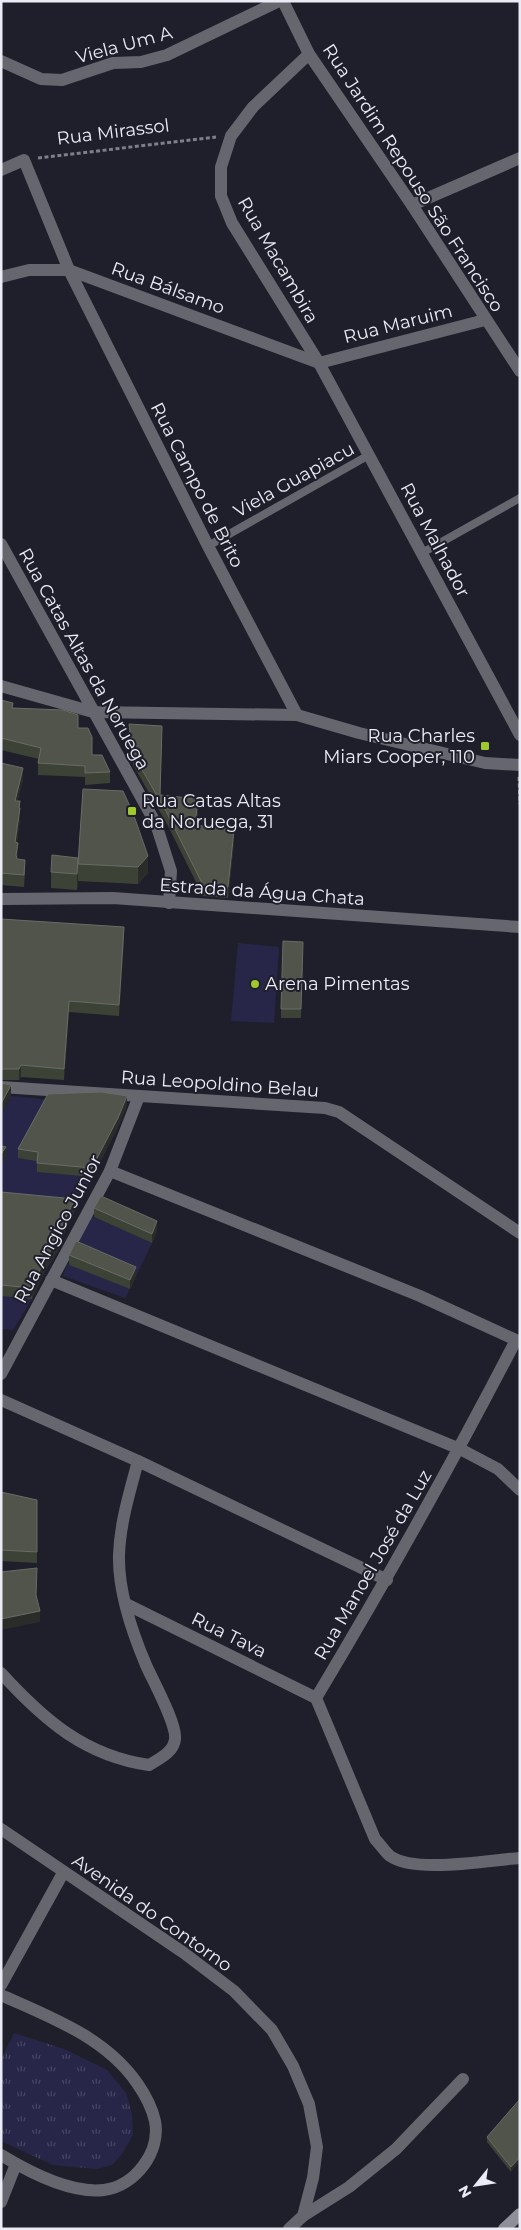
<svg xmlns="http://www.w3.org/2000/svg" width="521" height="2230" font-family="Montserrat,sans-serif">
	<defs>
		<pattern id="park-tufts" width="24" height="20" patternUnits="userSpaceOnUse" patternTransform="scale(1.25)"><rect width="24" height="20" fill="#272649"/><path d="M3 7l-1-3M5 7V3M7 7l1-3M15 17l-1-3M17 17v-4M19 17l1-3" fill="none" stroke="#464664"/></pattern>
	</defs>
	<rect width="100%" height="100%" fill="#1e1f2b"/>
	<g fill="#272649">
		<path d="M238,943L279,947L274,1023L231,1021Z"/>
		<path d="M11,1096L62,1101L37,1172L92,1177L75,1210L1,1203V1115Z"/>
		<path d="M91,1216L152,1243L136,1276L73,1249Z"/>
		<path d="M67,1264L130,1289L125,1298L63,1276Z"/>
		<path d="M1,1296L32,1299L13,1330L1,1329Z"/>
	</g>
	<path fill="url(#park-tufts)" d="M14,2033L64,2049L107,2070L126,2093L132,2114L133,2135L122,2154L112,2165L97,2169L53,2165L1,2141V2060Z"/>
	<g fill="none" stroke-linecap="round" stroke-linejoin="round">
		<g stroke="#7e7f89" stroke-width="3" stroke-dasharray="4 2.5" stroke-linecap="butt">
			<path d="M38,158L216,137"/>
			<path d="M519,777L520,804"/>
		</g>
		<g stroke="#66676e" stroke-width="8">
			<path d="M208,546L369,455"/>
			<path d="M422,553L520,498"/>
		</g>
		<g stroke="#66676e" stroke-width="12">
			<path d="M309,54L253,107L231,136L221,167V196L232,223L319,363L520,735"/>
			<path d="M1,61L41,79L62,80L113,63L141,62L167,55L279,1"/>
			<path d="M1,170L24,160L69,270L208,546L297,715"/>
			<path d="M412,205L520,158"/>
			<path d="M1,277L29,270H69L319,363"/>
			<path d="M319,363L485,320"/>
			<path d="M1,544L156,824L171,871L169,903"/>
			<path d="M1,686L93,712L297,715L359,733L485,763L520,765"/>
			<path d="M1,1087L325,1108L339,1112L520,1233"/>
			<path d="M110,1171L420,1296L516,1340C453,1462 386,1581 316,1698"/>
			<path d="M51,1280L460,1449L498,1469L520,1490"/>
			<path d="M1,1374L110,1171L139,1096"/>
			<path d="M1,1400L138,1461L387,1580"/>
			<path d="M126,1604L316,1698"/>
			<path d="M1,1673C44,1720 85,1756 149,1765C159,1759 174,1752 175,1739C177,1724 153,1681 146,1665C132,1632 118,1591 119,1555C120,1523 130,1491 138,1461"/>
			<path d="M316,1698L375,1839C380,1844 385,1852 390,1856C415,1874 489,1860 520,1858"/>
			<path d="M1,1829L184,1953L234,1991L272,2030L293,2066L309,2104L317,2147L313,2178L303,2216L289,2229"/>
			<path d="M1,1985L63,1873"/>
			<path d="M1,1995C50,2017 105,2037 137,2083C144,2093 152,2108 155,2121C161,2152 135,2186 104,2190C71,2194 29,2172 1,2155"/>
			<path d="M1,2202L16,2164"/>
			<path d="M303,2216L349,2187L396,2149L463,2079"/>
		</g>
		<g stroke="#66676e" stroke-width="12">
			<path d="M283,1L309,54L412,205L520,371"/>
			<path d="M1,899L113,898L520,927"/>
		</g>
		<path stroke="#8f8f9a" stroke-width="12" d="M504,2229L520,2214"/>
	</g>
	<g fill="#3d4236">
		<path d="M1,700L13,708L78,728L92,755L110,772V783L85,785V777L38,775V763L39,759L1,750Z"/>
		<path d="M129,724L162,737L160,795L198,811L197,825L234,842L228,898L203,896L167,824L133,765L129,735Z"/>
		<path d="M1,763L23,780L17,801L20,808V819L17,842L18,854L17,859L25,872L24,887L1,885Z"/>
		<path d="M83,789L148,873L138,884L78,881V879L77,890L51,888V872L78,858Z"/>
		<path d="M1,919L124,939L119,1016L69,1012L64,1080L21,1077L19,1080H1Z"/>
		<path d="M303,951L301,1018H281V1009Z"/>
		<path d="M127,1105L118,1127L92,1177L37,1172V1161L18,1158V1149Z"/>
		<path d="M1,1192L75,1210L62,1238V1244L44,1273L32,1299L1,1296Z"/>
		<path d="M94,1208L157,1231L152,1243L94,1217Z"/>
		<path d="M69,1255L136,1276L130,1289L69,1265Z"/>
		<path d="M1,1492L37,1500V1563L1,1561Z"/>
		<path d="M520,2099L511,2172L487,2142V2137Z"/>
	</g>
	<g fill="#292c29">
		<path d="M23,768V780L15,812V801Z"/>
		<path d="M198,799V811L195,837V825Z"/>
		<path d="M20,801V819L15,854V842Z"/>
		<path d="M234,830V842L228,898V887Z"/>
		<path d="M18,843V854L16,867V855Z"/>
		<path d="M148,856V873L138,884V867Z"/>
		<path d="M78,864V879L77,890V874Z"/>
		<path d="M124,927V939L119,1016V1005Z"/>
		<path d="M69,1001V1012L64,1080V1069Z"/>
		<path d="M21,1065V1077L19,1080V1069Z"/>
		<path d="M11,1085V1096L1,1115V1104Z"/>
		<path d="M127,1096V1105L118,1127L92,1177V1168Z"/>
		<path d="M6,1147V1158L1,1165V1154Z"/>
		<path d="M75,1199V1210L62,1238V1244L44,1273L32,1299V1288L44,1261Z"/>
		<path d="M157,1221V1231L152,1243V1234Z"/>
		<path d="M136,1267V1276L130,1289V1280Z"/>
		<path d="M3,1336V1347L1,1350V1339Z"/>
		<path d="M40,1611V1622L1,1630V1619Z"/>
		<path d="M520,2157V2161L511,2172V2167Z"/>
	</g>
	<g fill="#50544b" stroke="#686c65">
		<path d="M1,700L13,703L12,708L63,710L78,715V728H88L92,737V755H102L110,772L85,773V766L38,763L41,748L1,738Z"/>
		<path d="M129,724L162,726L160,795L198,799L195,825L234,830L228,887L203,885L167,813L133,754Z"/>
		<path d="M1,763L23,768L15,801H20L19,808H20L15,842L18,843L16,855L17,859L25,860L24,875L1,873Z"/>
		<path d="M83,789L123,791L133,813L148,856L138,867L78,864Z"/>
		<path d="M52,855L78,858L77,874L51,872Z"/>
		<path d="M1,919L124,927L119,1005L69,1001L64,1069L21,1065L19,1069H1Z"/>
		<path d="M283,941L303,942L301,1009H281Z"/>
		<path d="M1,1083L11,1085L1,1104Z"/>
		<path d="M101,1092L127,1096L118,1118L92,1168L37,1163L38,1152L18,1149L48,1094Z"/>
		<path d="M1,1146L6,1147L1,1154Z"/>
		<path d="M1,1192L75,1199L59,1232L62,1233L44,1261L32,1288L1,1285Z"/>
		<path d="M101,1196L157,1221L152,1234L94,1208Z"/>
		<path d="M76,1241L136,1267L130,1280L69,1255Z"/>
		<path d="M1,1492L37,1500V1552L1,1550Z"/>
		<path d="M37,1568L36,1595L40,1611L1,1619V1572Z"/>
		<path d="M520,2099V2157L511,2167L487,2137Z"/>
	</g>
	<g fill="#9fca2d" stroke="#1e1f2b" stroke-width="2">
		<rect x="480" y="741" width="10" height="10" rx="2.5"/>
		<rect x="127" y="806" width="10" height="10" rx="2.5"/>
		<circle cx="255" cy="984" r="5"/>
	</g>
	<g text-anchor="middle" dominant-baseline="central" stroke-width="4" stroke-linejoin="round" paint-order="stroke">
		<g font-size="18" fill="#eaebf4" stroke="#1e1f2b">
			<text transform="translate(124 45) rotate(-15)">Viela Um A</text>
			<text transform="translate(113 132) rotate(-7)">Rua Mirassol</text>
			<text transform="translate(413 178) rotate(57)">Rua Jardim Repouso São Francisco</text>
			<text transform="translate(278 260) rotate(60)">Rua Macambira</text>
			<text transform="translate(168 288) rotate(20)">Rua Bálsamo</text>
			<text transform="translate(398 324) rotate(-14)">Rua Maruim</text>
			<text transform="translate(294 480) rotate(-29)">Viela Guapiacu</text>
			<text transform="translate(197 485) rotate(63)">Rua Campo de Brito</text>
			<text transform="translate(435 540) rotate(62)">Rua Malhador</text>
			<text transform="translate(84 659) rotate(61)">Rua Catas Altas da Noruega</text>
			<text transform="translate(262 892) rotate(4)">Estrada da Água Chata</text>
			<text transform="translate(220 1084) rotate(4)">Rua Leopoldino Belau</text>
			<text transform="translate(58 1229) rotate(-62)">Rua Angico Junior</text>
			<text transform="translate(373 1565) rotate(-60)">Rua Manoel José da Luz</text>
			<text transform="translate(229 1635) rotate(26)">Rua Tava</text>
			<text transform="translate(152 1913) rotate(35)">Avenida do Contorno</text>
		</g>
		<g font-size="18" fill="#eaebf4" stroke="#1e1f2b" text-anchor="start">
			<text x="475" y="736" text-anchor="end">Rua Charles<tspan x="475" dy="21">Miars Cooper, 110</tspan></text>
			<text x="142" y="801">Rua Catas Altas<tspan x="142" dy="21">da Noruega, 31</tspan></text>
			<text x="265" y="984">Arena Pimentas</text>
		</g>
	</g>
	<rect width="521" height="2230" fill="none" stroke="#eaebf4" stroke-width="5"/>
	<g transform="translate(476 2185) rotate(240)" stroke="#1e1f2b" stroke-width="4" paint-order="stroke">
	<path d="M0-4L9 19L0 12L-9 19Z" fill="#eaebf4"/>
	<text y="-8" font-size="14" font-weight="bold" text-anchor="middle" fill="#eaebf4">N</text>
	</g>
</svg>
